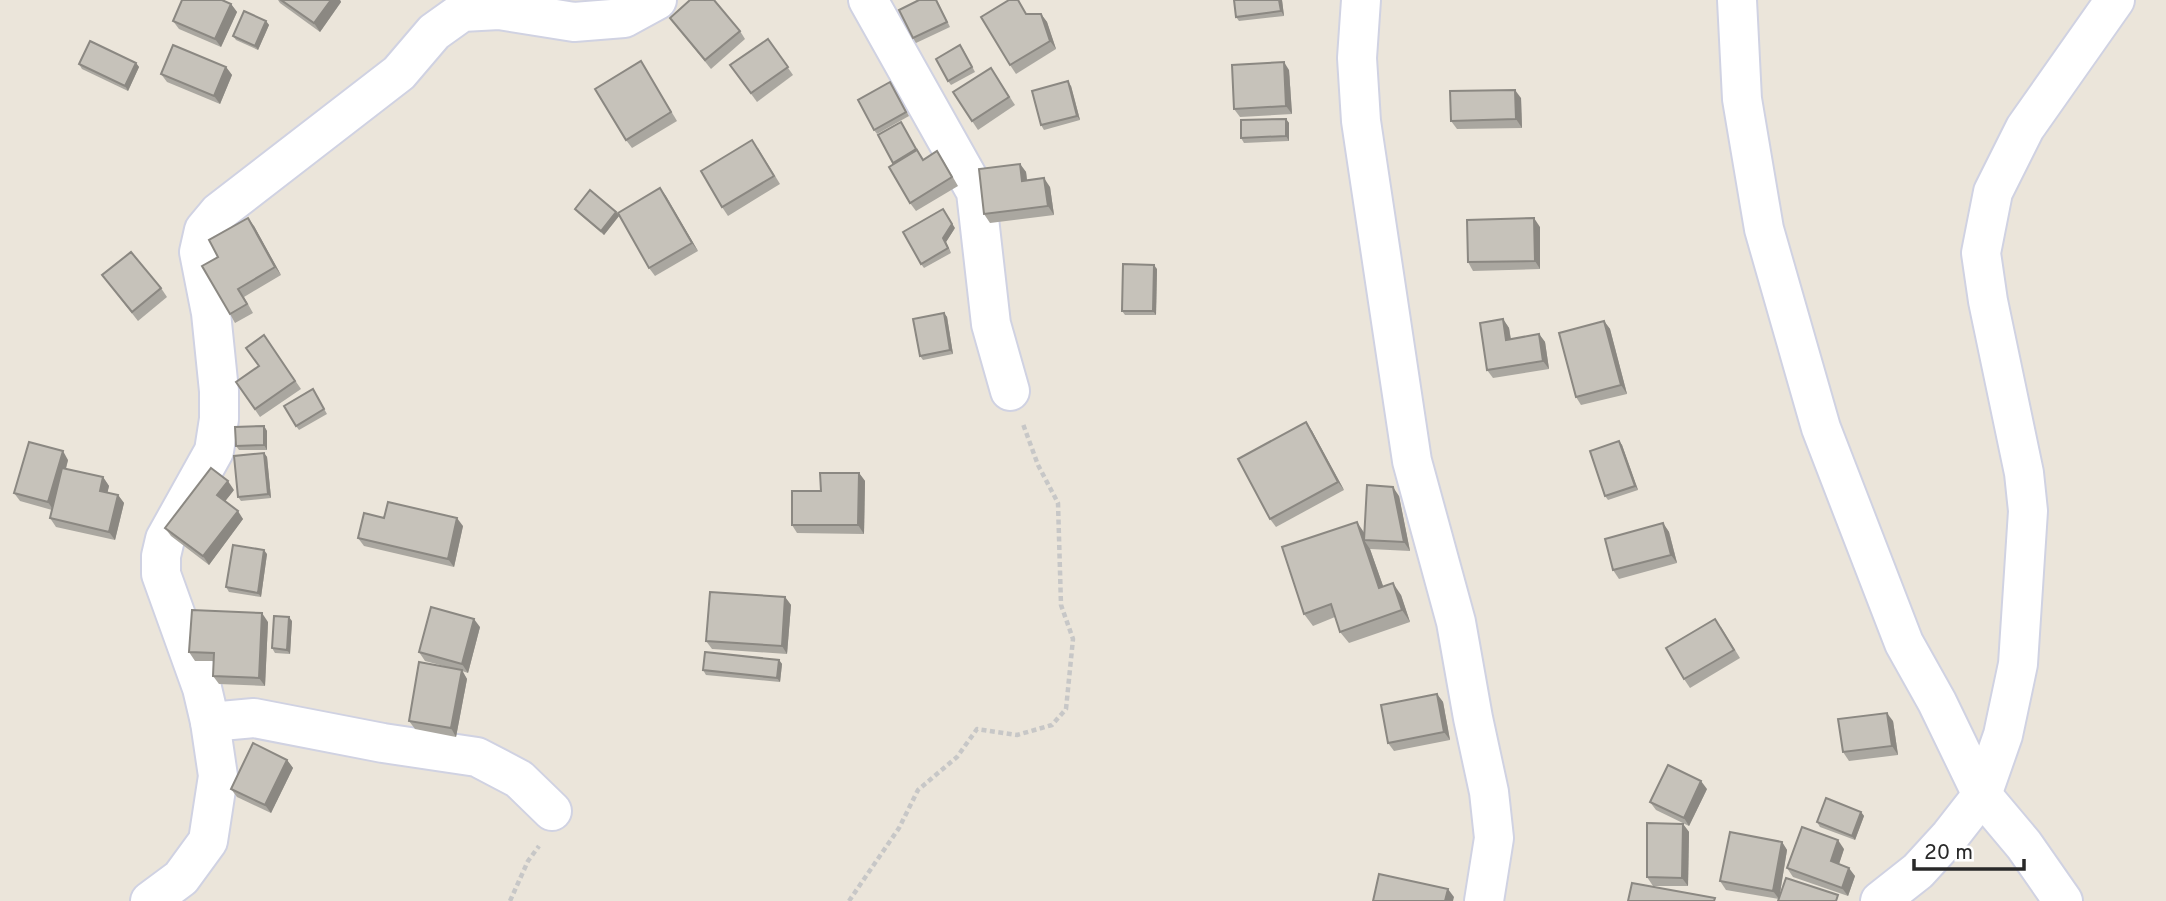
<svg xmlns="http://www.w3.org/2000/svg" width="2166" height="901" font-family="Overpass,sans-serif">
	<rect width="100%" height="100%" fill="#ebe5da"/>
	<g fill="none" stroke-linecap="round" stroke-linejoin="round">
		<g stroke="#d0d2e2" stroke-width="42">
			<g id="minor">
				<path d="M868,0L976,192L991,324L1010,391"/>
				<path d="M1361,0L1357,58L1361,121L1412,461L1456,622L1473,718L1489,792L1494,838L1484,901"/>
				<path d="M1737,0L1742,99L1764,229L1821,428L1904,643L1937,702L1982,795L2024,845L2063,901"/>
				<path d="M210,722L254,718L383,743L477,757L519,779L552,811"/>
				<path d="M150,901L181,878L208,841L218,776L210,722L202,688L161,574V556L165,539L214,451L219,419V391L211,313L199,252L204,230L219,212L399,73L434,32L462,12L499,10L574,22L624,18L657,0"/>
				<path d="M1880,901L1918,871L1950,836L1982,795L2003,735L2018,664L2028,511L2024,473L1988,301L1981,253L1993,192L2025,128L2115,0"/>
			</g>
		</g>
		<g stroke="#c7c7c7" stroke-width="4.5" stroke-dasharray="5 3.5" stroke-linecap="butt">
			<path d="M510,901L528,861L539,846"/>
			<path d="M849,901L899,828L918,790L957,757L977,729L1017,735L1052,725L1066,709L1073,639L1061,605L1058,503L1038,465L1023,424"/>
		</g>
		<use href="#minor" stroke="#fff" stroke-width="38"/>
	</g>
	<g fill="#aaa7a0">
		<path d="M278,0H340L341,2L320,32L280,3Z"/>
		<path d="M919,0H937L950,27L916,43L913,38Z"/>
		<path d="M1282,0L1284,16L1239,21L1236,17Z"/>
		<path d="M231,4L237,12L221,47L179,29L173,21Z"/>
		<path d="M1027,14H1041L1047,22L1056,49L1016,74L1010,65Z"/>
		<path d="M670,18L740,31L745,39L711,69Z"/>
		<path d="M266,21L269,25L258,50L236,40L233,36Z"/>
		<path d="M768,39L793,75L757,102L730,65Z"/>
		<path d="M963,49L975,72L951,85L948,81Z"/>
		<path d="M641,61L677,121L632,148L626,140Z"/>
		<path d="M136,63L139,67L128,91L82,69L79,64Z"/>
		<path d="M226,67L232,75L220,104L167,82L161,74Z"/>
		<path d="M991,68L1015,105L978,130L953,92Z"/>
		<path d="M1289,70L1292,114L1240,117L1234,109Z"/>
		<path d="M1071,86L1080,120L1044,130L1041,125Z"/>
		<path d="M893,87L909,116L877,134L874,130Z"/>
		<path d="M1521,98L1522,128L1457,129L1451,121Z"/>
		<path d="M1286,119L1289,123V141L1244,143L1241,138Z"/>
		<path d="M901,122L917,150L924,160H943L958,186L916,211L910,203L893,164L878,135Z"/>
		<path d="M758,148L780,184L728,216L722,207Z"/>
		<path d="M1020,164L1026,172L1027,180L1050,187L1054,215L990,223L984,214Z"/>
		<path d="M660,188L698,251L655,276L649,268Z"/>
		<path d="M575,209L616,212L619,216L604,235L578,213Z"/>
		<path d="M254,226L281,275L244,297L253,313L235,323L230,314L218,257Z"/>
		<path d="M1540,227V269L1473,271L1468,262Z"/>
		<path d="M955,228L946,242L951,253L924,268L921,264Z"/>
		<path d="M1157,269L1156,315H1125L1122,311Z"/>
		<path d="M102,275L161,288L167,297L138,321Z"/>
		<path d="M944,313L947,317L953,354L923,360L920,356Z"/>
		<path d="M1503,319L1509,328L1511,339L1539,334L1545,342L1549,369L1493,378L1487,370Z"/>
		<path d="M1604,321L1610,329L1627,394L1581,405L1576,397Z"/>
		<path d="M264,335L301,389L260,417L236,382L259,366Z"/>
		<path d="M313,389L327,414L299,430L296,426Z"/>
		<path d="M1306,422L1312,431L1344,490L1276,527L1270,519Z"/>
		<path d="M264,426L267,431V450H239L236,446Z"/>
		<path d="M1619,441L1622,445L1638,490L1608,500L1605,496Z"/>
		<path d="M264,453L267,457L271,498L241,501L238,497Z"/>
		<path d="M68,460L66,469L103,477L109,486L107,493L118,495L124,503L115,540L56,527L50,518L52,510L20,501L14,493Z"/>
		<path d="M859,473L865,481L864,534L797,533L792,525L821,491Z"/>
		<path d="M234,490L225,501L243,519L209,565L171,536L165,528Z"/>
		<path d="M1399,496L1410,551L1370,549L1383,586L1401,595L1410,622L1349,643L1340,632L1335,617L1313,626L1304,614L1365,532Z"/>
		<path d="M384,518L463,526L454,567L364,546L358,538Z"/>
		<path d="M1663,523L1669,532L1677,563L1619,579L1613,570Z"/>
		<path d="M267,554L261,597L229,592L226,587Z"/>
		<path d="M785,597L791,605L787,654L712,649L706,641Z"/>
		<path d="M292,621L290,654L275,653L272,648Z"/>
		<path d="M268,622L265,686L219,684L213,676L214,661H195L189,652Z"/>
		<path d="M480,627L468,673L462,671L467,679L456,737L415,729L409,721L455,669L425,661L419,652Z"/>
		<path d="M1721,627L1740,658L1690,688L1684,679Z"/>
		<path d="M779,660L782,664L780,682L706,675L703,670Z"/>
		<path d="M1437,694L1443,702L1450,740L1394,751L1388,743Z"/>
		<path d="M1893,721L1898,755L1849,761L1843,752Z"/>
		<path d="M287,760L293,768L271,813L237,797L231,789Z"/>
		<path d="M1707,789L1689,826L1656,810L1650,802Z"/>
		<path d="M1861,812L1864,816L1855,840L1820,827L1817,822Z"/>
		<path d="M1683,824L1689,832L1688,886H1653L1647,877Z"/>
		<path d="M1782,842L1787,850L1779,899L1726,890L1720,881Z"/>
		<path d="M1844,849L1839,864L1855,876L1848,896L1793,877L1787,868Z"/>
	</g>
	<g fill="#8b8882">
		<path d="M331,0H340L341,2L320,32L314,23Z"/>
		<path d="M1279,0H1282L1284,16L1281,11Z"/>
		<path d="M231,4L237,12L221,47L215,39Z"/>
		<path d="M1041,14L1047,22L1056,49L1050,41Z"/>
		<path d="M266,21L269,25L258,50L255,46Z"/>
		<path d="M1284,62L1289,70L1292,114L1286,106Z"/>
		<path d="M136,63L139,67L128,91L125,86Z"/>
		<path d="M226,67L232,75L220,104L214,96Z"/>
		<path d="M1068,81L1071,86L1080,120L1077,116Z"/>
		<path d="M1515,90L1521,98L1522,128L1516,119Z"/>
		<path d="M1286,119L1289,123V141L1286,136Z"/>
		<path d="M1020,164L1026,172L1028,189L1022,181Z"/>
		<path d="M1044,178L1050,187L1054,215L1048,206Z"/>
		<path d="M660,188L666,196L698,251L692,243Z"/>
		<path d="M943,209L955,228L946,242L951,253L943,238Z"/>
		<path d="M616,212L619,216L604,235L601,231Z"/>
		<path d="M248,218L254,226L281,275L275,267Z"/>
		<path d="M1534,218L1540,227V269L1535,261Z"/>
		<path d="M1154,265L1157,269L1156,315L1153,311Z"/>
		<path d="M944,313L947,317L953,354L950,350Z"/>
		<path d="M1503,319L1509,328L1512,348L1506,340Z"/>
		<path d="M1604,321L1610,329L1627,394L1621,385Z"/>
		<path d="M1539,334L1545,342L1549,369L1543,361Z"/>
		<path d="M1306,422L1312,431L1344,490L1338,482Z"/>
		<path d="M264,426L267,431V450L264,445Z"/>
		<path d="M1619,441L1622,445L1638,490L1635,486Z"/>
		<path d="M63,451L68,460L54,511L48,502Z"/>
		<path d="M264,453L267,457L271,498L268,494Z"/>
		<path d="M859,473L865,481L864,534L858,525Z"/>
		<path d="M103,477L109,486L106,499L100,491Z"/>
		<path d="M228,481L234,490L223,504L217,495Z"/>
		<path d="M1393,487L1399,496L1410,551L1404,542Z"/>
		<path d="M118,495L124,503L115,540L109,532Z"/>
		<path d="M238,511L243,519L209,565L203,556Z"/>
		<path d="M457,518L463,526L454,567L448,559Z"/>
		<path d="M1357,522L1365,534L1364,540L1370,549L1388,600L1379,588Z"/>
		<path d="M1663,523L1669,532L1677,563L1671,555Z"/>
		<path d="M264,550L267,554L261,597L258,593Z"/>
		<path d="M1393,583L1401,595L1410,622L1402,610Z"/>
		<path d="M785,597L791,605L787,654L782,646Z"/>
		<path d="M262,613L268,622L265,686L259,678Z"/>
		<path d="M289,617L292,621L290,654L287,650Z"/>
		<path d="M474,619L480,627L468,673L462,664Z"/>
		<path d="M779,660L782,664L780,682L777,678Z"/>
		<path d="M462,670L467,679L456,737L451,728Z"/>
		<path d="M1437,694L1443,702L1450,740L1444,732Z"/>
		<path d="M1887,713L1893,721L1898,755L1892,746Z"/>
		<path d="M287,760L293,768L271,813L265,805Z"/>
		<path d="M1701,781L1707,789L1689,826L1684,818Z"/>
		<path d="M1861,812L1864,816L1855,840L1852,836Z"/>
		<path d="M1683,824L1689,832L1688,886L1682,878Z"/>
		<path d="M1838,840L1844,849L1837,870L1831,861Z"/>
		<path d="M1782,842L1787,850L1779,899L1773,891Z"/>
		<path d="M1849,868L1855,876L1848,896L1842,888Z"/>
		<path d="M1448,889L1454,897L1453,901H1445Z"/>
	</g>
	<g fill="#c6c2ba" stroke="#8b8882" stroke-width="2">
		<path d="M182,0H222L231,4L215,39L173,21Z"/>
		<path d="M281,0H331L314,23Z"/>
		<path d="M690,0H714L740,31L705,60L670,18Z"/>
		<path d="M919,0H936L947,22L913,38L899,10Z"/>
		<path d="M1009,0H1018L1026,14H1041L1050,41L1010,65L981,17Z"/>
		<path d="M1234,0H1279L1281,11L1236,17Z"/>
		<path d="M244,11L266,21L255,46L233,36Z"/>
		<path d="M768,39L788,67L751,93L730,65Z"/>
		<path d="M90,41L136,63L125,86L79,64Z"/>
		<path d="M173,45L226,67L214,96L161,74Z"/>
		<path d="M960,45L972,67L948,81L936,59Z"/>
		<path d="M641,61L671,112L626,140L595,89Z"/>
		<path d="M1284,62L1286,106L1234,109L1232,65Z"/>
		<path d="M991,68L1009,97L972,121L953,92Z"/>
		<path d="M1068,81L1077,116L1041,125L1032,91Z"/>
		<path d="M890,82L906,112L874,130L858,100Z"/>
		<path d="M1515,90L1516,119L1451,121L1450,91Z"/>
		<path d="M1286,119V136L1241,138V120Z"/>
		<path d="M901,122L916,149L893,163L878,135Z"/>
		<path d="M752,140L774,176L722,207L701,171Z"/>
		<path d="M917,150L923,160L937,151L952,177L910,203L889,167Z"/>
		<path d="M1020,164L1022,181L1044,178L1048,206L984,214L979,169Z"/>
		<path d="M660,188L692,243L649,268L618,213Z"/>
		<path d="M590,190L616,212L601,231L575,209Z"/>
		<path d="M943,209L952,224L943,238L948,248L921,264L903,232Z"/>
		<path d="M248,218L275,267L238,289L247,304L230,314L202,266L218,257L209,240Z"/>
		<path d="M1534,218L1535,261L1468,262L1467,220Z"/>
		<path d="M131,252L161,288L132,312L102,275Z"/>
		<path d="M1123,264L1154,265L1153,311H1122Z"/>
		<path d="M944,313L950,350L920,356L913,319Z"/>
		<path d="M1503,319L1506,340L1539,334L1543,361L1487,370L1480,323Z"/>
		<path d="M1604,321L1621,385L1576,397L1559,333Z"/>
		<path d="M264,335L295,381L255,409L236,382L259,366L246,348Z"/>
		<path d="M313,389L324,409L296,426L284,406Z"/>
		<path d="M1306,422L1338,482L1270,519L1238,459Z"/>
		<path d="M264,426V445L236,446L235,427Z"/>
		<path d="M1619,441L1635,486L1605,496L1590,451Z"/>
		<path d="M29,442L63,451L48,502L14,493Z"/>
		<path d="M264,453L268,494L238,497L234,456Z"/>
		<path d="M62,468L103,477L100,491L118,495L109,532L50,518Z"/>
		<path d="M211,468L228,481L217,495L238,511L203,556L165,528Z"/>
		<path d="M820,473H859L858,525H792V491H821Z"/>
		<path d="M1367,485L1393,487L1404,542L1364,540Z"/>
		<path d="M388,502L457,518L448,559L358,538L364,513L384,518Z"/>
		<path d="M1357,522L1379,588L1393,583L1402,610L1340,632L1331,604L1304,614L1282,547Z"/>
		<path d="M1663,523L1671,555L1613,570L1605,539Z"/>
		<path d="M233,545L264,550L258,593L226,587Z"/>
		<path d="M710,592L785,597L782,646L706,641Z"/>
		<path d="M431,607L474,619L462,664L419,652Z"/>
		<path d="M192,610L262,613L259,678L213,676L214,653L189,652Z"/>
		<path d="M274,616L289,617L287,650L272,648Z"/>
		<path d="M1715,619L1734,650L1684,679L1666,648Z"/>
		<path d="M705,652L779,660L777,678L703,670Z"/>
		<path d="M419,662L462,670L451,728L409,721Z"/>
		<path d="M1437,694L1444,732L1388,743L1381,705Z"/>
		<path d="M1887,713L1892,746L1843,752L1838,719Z"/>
		<path d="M253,743L287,760L265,805L231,789Z"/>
		<path d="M1668,765L1701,781L1684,818L1650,802Z"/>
		<path d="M1826,798L1861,812L1852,836L1817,822Z"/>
		<path d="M1647,823L1683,824L1682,878L1647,877Z"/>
		<path d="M1802,827L1838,840L1831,861L1849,868L1842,888L1787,868Z"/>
		<path d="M1730,832L1782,842L1773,891L1720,881Z"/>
		<path d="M1379,874L1448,889L1445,901H1373Z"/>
		<path d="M1786,878L1838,895L1836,901H1778Z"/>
		<path d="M1632,883L1715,898L1714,901H1628Z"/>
	</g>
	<path d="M1914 859v10h110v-10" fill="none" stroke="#292929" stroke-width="3.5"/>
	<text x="1924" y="859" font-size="21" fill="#292929" stroke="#ffffff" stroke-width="5" paint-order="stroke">20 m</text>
</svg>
